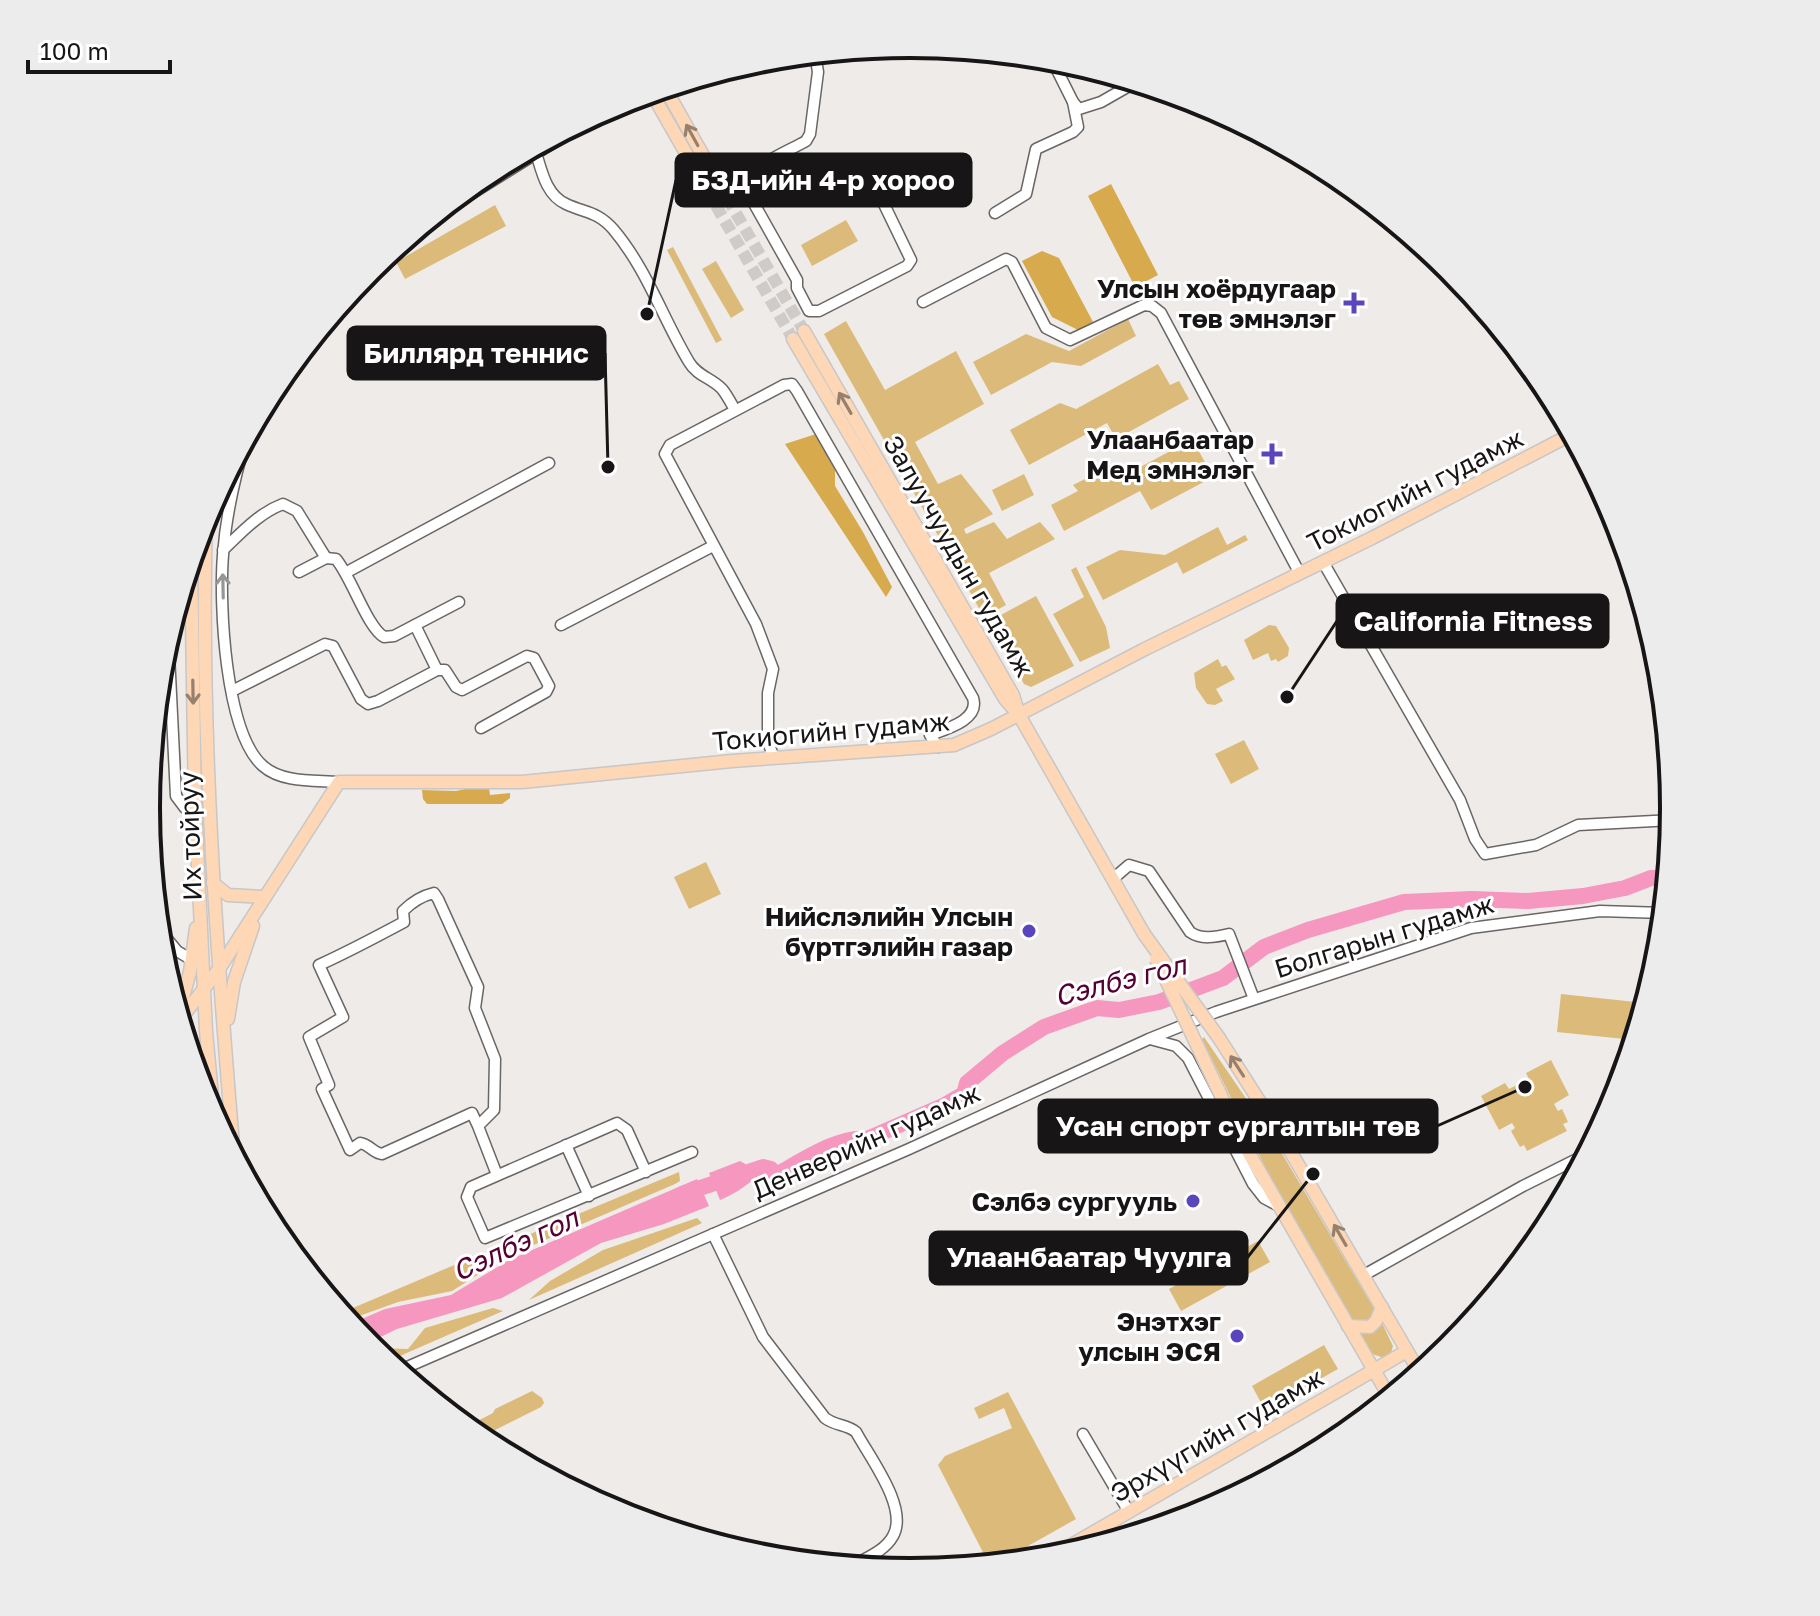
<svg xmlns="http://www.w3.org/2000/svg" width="1820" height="1616" font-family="'Golos Text',sans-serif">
	<rect width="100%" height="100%" fill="#efebe9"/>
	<g fill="#dcba7a">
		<path d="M495,205L506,226L405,279L396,262Z"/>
		<path d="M846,220L858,241L812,266L801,245Z"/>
		<path d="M673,247L722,340L716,343L667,250Z"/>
		<path d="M716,261L744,310L731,318L702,269Z"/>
		<path d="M1128,319L1136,336L1081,366L1052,362L991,395L973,362L1026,334L1069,351Z"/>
		<path d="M846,321L885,390L956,351L984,404L915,442L938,484L961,474L993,514L964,529L966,534L994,522L1007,539L1040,522L1055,539L989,573L1006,605L984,617L824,334Z"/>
		<path d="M1158,364L1170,385L1179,381L1189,399L1116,439L1107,423L1029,465L1010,430L1060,403L1076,409Z"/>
		<path d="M1195,444L1213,477L1151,510L1140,491L1064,531L1051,505L1078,491L1073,485L1087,478L1118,479L1176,448L1178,452Z"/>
		<path d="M1024,474L1034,495L1002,511L992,490Z"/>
		<path d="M1218,527L1227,545L1245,535L1248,540L1183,574L1177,562L1103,600L1086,567L1120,550L1165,555Z"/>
		<path d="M1076,567L1106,627L1110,648L1080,662L1053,614L1084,597L1071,570Z"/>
		<path d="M1036,596L1074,666L1031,687L1024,684L988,622Z"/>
		<path d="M1269,625L1276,626L1289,648L1288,656L1278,662L1276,659L1271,661L1268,653L1253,660L1244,640Z"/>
		<path d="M1218,659L1222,667L1226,665L1235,679L1216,689L1223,701L1215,705L1207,704L1196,688L1194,673Z"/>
		<path d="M1244,740L1259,769L1231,784L1215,754Z"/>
		<path d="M706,862L721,894L689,909L674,877Z"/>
		<path d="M1561,994L1645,1003L1634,1040L1557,1032Z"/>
		<path d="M1204,1037L1271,1135L1373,1307L1376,1312L1372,1321L1356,1323L1352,1320L1271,1179L1202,1039Z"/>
		<path d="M1551,1060L1569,1095L1554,1104L1558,1111L1562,1109L1568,1122L1563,1124L1567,1131L1527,1151L1524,1145L1520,1147L1511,1131L1515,1128L1512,1123L1499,1130L1481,1096L1505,1083L1509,1089L1529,1079L1526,1073Z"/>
		<path d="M679,1172L680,1181L675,1184L522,1250L514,1251L506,1244Z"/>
		<path d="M697,1218L702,1223L529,1300L550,1281L603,1250Z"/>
		<path d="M1258,1241L1270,1262L1181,1311L1169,1289Z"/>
		<path d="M478,1255L479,1274L452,1291L398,1302L348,1320L341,1313Z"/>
		<path d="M493,1308L503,1311L386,1362L372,1350L377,1348L408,1349L425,1328Z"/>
		<path d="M1380,1319L1393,1346L1391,1353L1384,1358L1372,1354L1358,1331Z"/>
		<path d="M1324,1345L1338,1369L1265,1410L1252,1386Z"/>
		<path d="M532,1391L542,1398L544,1403L541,1407L493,1431L490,1438L484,1442L466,1427L493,1413L495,1409Z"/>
		<path d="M1008,1392L1076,1519L998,1563L989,1564L938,1465L945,1456L1012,1428L1004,1408L979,1419L974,1408Z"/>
	</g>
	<g fill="#d7aa4d">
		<path d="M1111,184L1158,275L1135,287L1088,196Z"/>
		<path d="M1042,251L1059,258L1093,322L1078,330L1052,317L1022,261Z"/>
		<path d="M816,434L835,468V486L863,532L892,587L886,597L785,444Z"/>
		<path d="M470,788H489L490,795L510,793V798L502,804H427L423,799L422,790L456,791Z"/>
	</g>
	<g fill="#f597bf">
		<path d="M740,1161L747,1165L769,1167C754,1179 739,1193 720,1200L709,1173Z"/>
		<path d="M697,1179L709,1206L664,1224L601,1243L502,1298L397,1329L366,1344L350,1324L385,1309L451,1295L509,1260Z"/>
	</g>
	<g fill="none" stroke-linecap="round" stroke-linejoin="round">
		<path stroke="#f597bf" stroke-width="16" d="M682,1194L763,1167L771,1169L770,1174L774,1176C799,1163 839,1135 867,1139L945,1105L964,1094L967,1083L1003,1053L1044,1027L1097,1008L1119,1010L1159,1002L1223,978L1264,947L1308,930L1404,902L1472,899L1528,901L1583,896L1625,888L1651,878H1667"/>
		<g stroke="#cfcbc9" stroke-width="12" stroke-dasharray="12 6" stroke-linecap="butt">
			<path d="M718,182L804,331"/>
			<path d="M707,190L793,339"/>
		</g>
		<g stroke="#696665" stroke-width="13">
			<g id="minor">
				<path d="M815,53L818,72L810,134L806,141C789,151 758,162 749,180C746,186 750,194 752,200L797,280V288L809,311H819L907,266L911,260L867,169"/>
				<path d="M1051,58L1073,102L1079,109L1101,102L1136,82"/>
				<path d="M534,147C541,166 544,194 566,204C585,213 597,211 613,229C647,269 663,319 689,362C697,376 712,378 722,389C727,395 731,403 735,410"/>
				<path d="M995,213L1026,194L1036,149L1073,132L1078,127L1073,102"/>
				<path d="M423,224L619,102"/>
				<path d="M923,302L1006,259L1012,262L1046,328L1070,340L1144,305L1152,306L1161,313L1300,574"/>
				<path d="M247,436C235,475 226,515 223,555C219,604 225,733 263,766C282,783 315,780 339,782"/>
				<path d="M223,550C242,532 259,513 283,504L297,511L326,558"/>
				<path d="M1323,562L1460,800L1475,839L1485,854L1536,845L1578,825L1673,820"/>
				<path d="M299,572L326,558L336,559C352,578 367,627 384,637L394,636L459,602"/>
				<path d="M347,572L549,463"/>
				<path d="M415,625L437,670"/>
				<path d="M561,625L713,546"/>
				<path d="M168,634L176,796L185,808L195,807"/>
				<path d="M232,691L325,644L333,646L361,699L368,704L378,701L437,670H445L456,687L462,690L527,656L534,658L549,686L546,692L481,728"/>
				<path d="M774,758L768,742V693L773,669L756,624L665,454L670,445L784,385L792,384L797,391L973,698C980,720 946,729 930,735L938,747"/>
				<path d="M1114,878L1129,865L1149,871L1190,932C1201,940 1216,937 1229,934L1254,999"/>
				<path d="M158,928L177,951L192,960"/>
				<path d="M1150,1039L1176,1046L1188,1058L1253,1184L1264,1198L1279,1206"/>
				<path d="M478,1126L472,1113L382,1154C373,1153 369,1144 360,1143L350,1150L322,1089L329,1085L309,1037L343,1017L319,965C348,952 376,937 404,922L403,911C412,902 421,896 434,893L438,899L478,987L475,1008L495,1059L494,1110L478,1126L497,1175"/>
				<path d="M566,1145L589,1196"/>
				<path d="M646,1172L627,1130L617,1123L471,1187L467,1197L485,1238L692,1152"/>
				<path d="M713,1234L763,1337L825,1418C835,1426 847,1424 856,1432C870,1458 909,1508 893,1536C885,1551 866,1558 852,1566"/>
				<path d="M1364,1275L1523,1186L1579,1158L1585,1159"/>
				<path d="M398,1371L909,1149L1149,1039L1216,1012L1471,928L1600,911L1664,913"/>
				<path d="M1083,1434L1129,1512"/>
			</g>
		</g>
		<g stroke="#c7c7c7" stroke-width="15">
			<g id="major">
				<path d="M665,88L718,182"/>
				<path d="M651,92L707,190"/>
				<path d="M804,331L1013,695L1018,712"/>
				<path d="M793,339L1005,699L1019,715L1144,934"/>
				<path d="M206,512C200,727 216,943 234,1157"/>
				<path d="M191,558L195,807L206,1031L214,1118"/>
				<path d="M213,883L228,895L265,897"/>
				<path d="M178,1015L190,972L196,928"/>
				<path d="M228,1019L234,982L253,926"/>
				<path d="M180,1020L219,969L339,782H522L732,761L954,745L991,729L1145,649L1372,538L1572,434"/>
				<path d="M194,1066L202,1075L207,1086"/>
				<path d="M1279,1132L1420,1373"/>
				<path d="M1246,1148L1390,1398"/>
				<path d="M1348,1326L1370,1327L1376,1321L1382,1307"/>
				<path d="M1049,1558L1407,1351"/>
			</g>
		</g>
		<use href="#minor" stroke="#fff" stroke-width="10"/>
		<use href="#major" stroke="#fed7b6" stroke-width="12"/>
		<g stroke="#c7c7c7" stroke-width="15" stroke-linecap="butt">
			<g id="major-bridge">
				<path d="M1144,934L1219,1038L1279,1132"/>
				<path d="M1156,959L1246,1148"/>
			</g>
		</g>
		<use href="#major-bridge" stroke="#fed7b6" stroke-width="12"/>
	</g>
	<defs><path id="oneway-shaft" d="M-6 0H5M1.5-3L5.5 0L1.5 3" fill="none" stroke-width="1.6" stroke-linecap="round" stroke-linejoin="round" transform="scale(2)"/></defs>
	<g stroke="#96806e">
		<use href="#oneway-shaft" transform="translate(692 135) rotate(-119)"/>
		<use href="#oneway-shaft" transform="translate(845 403) rotate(-120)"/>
		<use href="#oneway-shaft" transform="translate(193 692) rotate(89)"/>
		<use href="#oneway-shaft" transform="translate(1237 1066) rotate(-123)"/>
		<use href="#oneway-shaft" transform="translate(1340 1235) rotate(-120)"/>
	</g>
	<use stroke="#979696" href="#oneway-shaft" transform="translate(223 586) rotate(-91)"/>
	<g fill="#5b45bd" stroke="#fff" stroke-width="3">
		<path d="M1350 291h8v8h8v8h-8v8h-8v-8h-8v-8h8z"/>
		<path d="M1268 442h8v8h8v8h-8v8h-8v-8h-8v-8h8z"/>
		<circle cx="1029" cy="931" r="8"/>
		<circle cx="1193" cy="1201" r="8"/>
		<circle cx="1237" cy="1336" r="8"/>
	</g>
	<g text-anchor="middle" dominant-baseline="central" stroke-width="6" stroke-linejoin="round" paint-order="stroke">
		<g font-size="26" font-weight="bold" fill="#171515" stroke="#fff" text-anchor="end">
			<text x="1336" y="288">Улсын хоёрдугаар<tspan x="1336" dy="30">төв эмнэлэг</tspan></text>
			<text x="1254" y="439">Улаанбаатар<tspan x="1254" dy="30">Мед эмнэлэг</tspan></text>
			<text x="1013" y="916">Нийслэлийн Улсын<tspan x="1013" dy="30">бүртгэлийн газар</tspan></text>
			<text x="1177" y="1201">Сэлбэ сургууль</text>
			<text x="1221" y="1321">Энэтхэг<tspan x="1221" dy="30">улсын ЭСЯ</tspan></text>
		</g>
		<g font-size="26" fill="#171515" stroke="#fff">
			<text transform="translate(1415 490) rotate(-27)">Токиогийн гудамж</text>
			<text transform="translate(959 556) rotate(60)">Залуучуудын гудамж</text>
			<text transform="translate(831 731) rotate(-5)">Токиогийн гудамж</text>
			<text transform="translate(190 836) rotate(-92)">Их тойруу</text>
			<text transform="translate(1384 936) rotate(-17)">Болгарын гудамж</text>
			<text transform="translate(866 1141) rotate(-24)">Денверийн гудамж</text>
			<text transform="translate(1217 1435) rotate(-30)">Эрхүүгийн гудамж</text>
		</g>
		<g font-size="28" font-style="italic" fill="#550032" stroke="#fff">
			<text transform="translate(1120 980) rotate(-14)">Сэлбэ гол</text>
			<text transform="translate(515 1244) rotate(-25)">Сэлбэ гол</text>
		</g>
	</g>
	<path d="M0 0H1820V1616H0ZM160 808a750 750 0 1 1 1500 0a750 750 0 1 1-1500 0Z" fill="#ececec" fill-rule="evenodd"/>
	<path fill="none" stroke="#171515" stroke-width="4" d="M160 808a750 750 0 1 1 1500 0a750 750 0 1 1-1500 0Z"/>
	<path fill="none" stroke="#171515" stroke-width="3" d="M647 314L676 180M608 467L605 353M1287 697L1337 621M1525 1087L1437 1126M1313 1174L1247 1258"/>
	<g fill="#171515" stroke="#fff" stroke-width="3">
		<circle cx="647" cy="314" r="8"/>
		<circle cx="608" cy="467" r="8"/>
		<circle cx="1287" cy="697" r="8"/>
		<circle cx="1525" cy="1087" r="8"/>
		<circle cx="1313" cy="1174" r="8"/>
	</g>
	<g fill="#171515" stroke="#171515" stroke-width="3">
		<rect x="676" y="154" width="295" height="52" rx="8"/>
		<rect x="348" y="327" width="257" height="52" rx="8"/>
		<rect x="1337" y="595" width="271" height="52" rx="8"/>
		<rect x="1039" y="1100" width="398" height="52" rx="8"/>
		<rect x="930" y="1232" width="317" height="52" rx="8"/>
	</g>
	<g font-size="28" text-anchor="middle" font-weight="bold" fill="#fff">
		<text x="823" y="190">БЗД-ийн 4-р хороо</text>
		<text x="476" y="363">Биллярд теннис</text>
		<text x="1473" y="631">California Fitness</text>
		<text x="1238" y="1136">Усан спорт сургалтын төв</text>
		<text x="1089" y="1267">Улаанбаатар Чуулга</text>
	</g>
	<path d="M28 60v12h142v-12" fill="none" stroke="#171515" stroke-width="4"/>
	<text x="40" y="60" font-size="24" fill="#171515" stroke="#ffffff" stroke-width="6" paint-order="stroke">100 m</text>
</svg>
